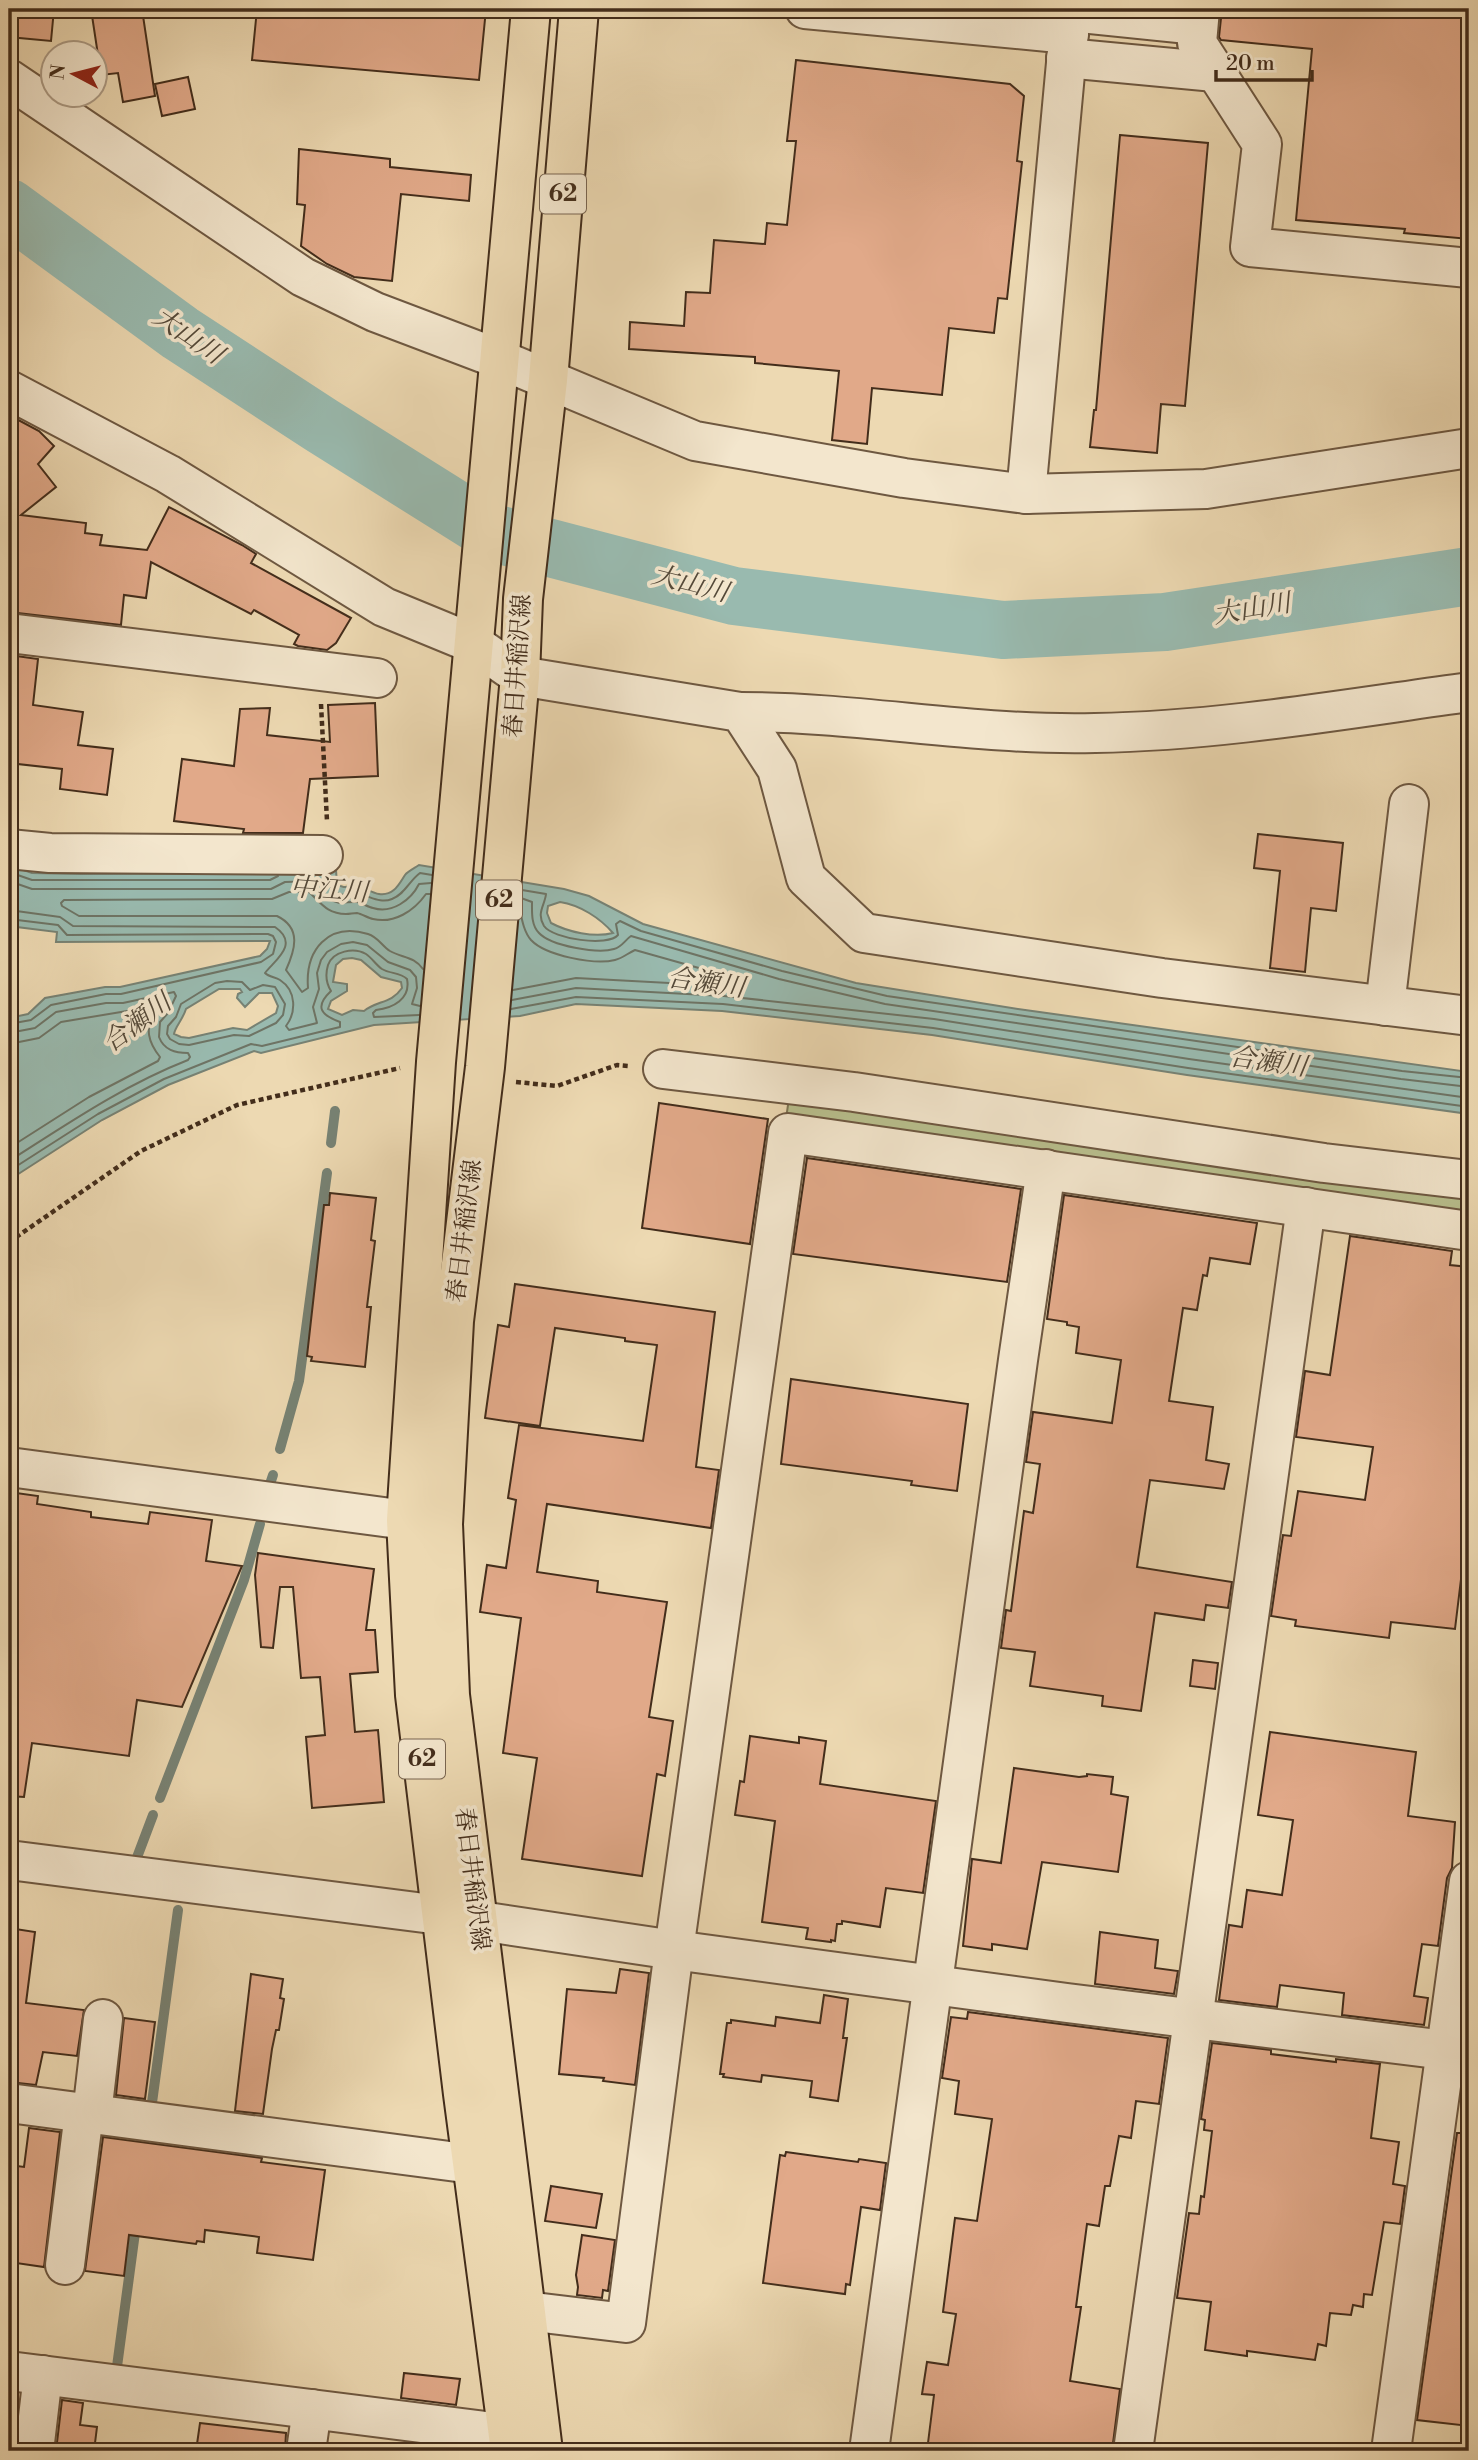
<svg xmlns="http://www.w3.org/2000/svg" width="1478" height="2460" font-family="'Libre Bodoni','Noto Serif JP',serif">
	<rect width="100%" height="100%" fill="#edd9b2"/>
	<filter id="stains"><feTurbulence type="fractalNoise" baseFrequency=".00286" numOctaves="4"/><feColorMatrix values="0 0 0 0 .2 0 0 0 0 .09 0 0 0 0 .02 0 0 0 .5 -.17"/></filter>
	<radialGradient id="worn" r=".72"><stop offset=".6" stop-color="#630" stop-opacity="0"/><stop offset="1" stop-color="#630" stop-opacity=".3"/></radialGradient>
	<path fill="#b8bf8d" stroke="#7e7654" stroke-width="2" d="M790,1091L1469,1189V1219L786,1119Z"/>
	<path fill="#99baaf" stroke="#778274" stroke-width="2" fill-rule="evenodd" d="M9,865L32,873L81,874L271,873L330,865L336,870L337,884C345,890 349,885 358,886C366,888 372,893 379,894C394,896 399,884 405,875C408,871 415,868 419,865L564,889L589,896L643,924L856,983L1018,1009L1469,1072V1114L1187,1075L932,1035L722,1011L576,1004L520,1016L374,1025L261,1053L254,1051L168,1085L102,1120L9,1180V1018L28,1014L45,998L105,987H120L260,956L267,949L270,941L56,942L57,932L9,926ZM560,902C580,905 600,918 613,933C594,938 568,932 551,923L547,913L548,906ZM352,958L361,960L381,977L401,982L402,988C391,1004 378,1000 364,1011L353,1010L342,1015L328,1009L331,1001L347,991V984L333,982L336,965L343,959ZM219,989H240L242,992L238,994L237,998L245,1007L259,993H272L278,1006L276,1013L247,1030L233,1028L189,1038L181,1037L174,1034C175,1027 183,1019 186,1009Z"/>
	<g fill="none" stroke-linecap="round" stroke-linejoin="round">
		<g stroke="#6e7465" stroke-width="2">
			<path d="M9,872L32,880H270L278,876"/>
			<path d="M330,874C330,880 328,886 333,890C341,899 350,892 359,894C370,896 380,904 392,899C405,894 409,881 420,873L432,875"/>
			<path d="M9,881L32,889H271L285,882L318,881C322,886 323,894 330,899C339,906 347,901 357,902C362,903 368,907 373,908C392,914 411,900 419,884L431,883"/>
			<path d="M522,890L546,894C545,905 536,913 544,926C553,939 608,947 618,935L616,924L620,921L641,931L782,971L887,996L1402,1071L1469,1078"/>
			<path d="M521,898L532,902C532,912 531,925 539,933C551,946 598,954 614,949C622,947 625,940 631,936L779,979L885,1004L1401,1079L1469,1087"/>
			<path d="M9,910L60,917L73,926L275,927C300,944 275,960 265,973C269,977 275,977 280,980C297,991 296,1013 286,1026L289,1030L317,1023L313,1007L319,989L317,973L321,960L327,952L341,944L353,942L367,945L388,962L410,970L416,977L417,988L412,1004L420,1006"/>
			<path d="M9,919L58,925L67,935L268,934L273,936L276,942L273,954L261,962L121,994H106L51,1005L31,1020L9,1024"/>
			<path d="M423,969C414,956 402,958 390,951C382,946 378,937 368,934C328,922 305,950 308,988L302,992L286,970C295,950 302,928 277,916H79L62,906L61,903L64,900L272,899L289,892H309C321,903 327,914 346,914C350,914 353,913 357,913C362,914 368,918 373,919C394,924 414,911 426,894H430"/>
			<path d="M227,981L242,982L250,990L263,985L275,987L285,1004L283,1015L276,1023L249,1036L234,1035L189,1045L179,1044L170,1039L167,1034L168,1026L176,1017L181,1004L215,983Z"/>
			<path d="M513,990L576,978L744,987L747,984L745,981L635,950C628,953 623,958 615,960C595,965 546,956 531,940C524,932 522,920 520,910"/>
			<path d="M512,1000L576,988L724,996L934,1019L1189,1059L1469,1098"/>
			<path d="M511,1009L576,997L723,1004L933,1028L1188,1068L1469,1107"/>
			<path d="M9,1033L35,1028L56,1012L106,1003H123L174,992L176,996L168,1013L160,1022L159,1037C164,1050 175,1053 188,1053L190,1057L188,1060C124,1085 67,1124 9,1161"/>
			<path d="M9,1044L39,1038L61,1022L151,1007L154,1011C145,1029 148,1042 160,1057L158,1061L89,1097L9,1148"/>
			<path d="M9,1171L98,1114L164,1079L251,1044L262,1046L340,1027V1022C321,1015 314,1007 331,991C326,983 325,975 328,965C333,951 354,947 366,954C372,958 376,965 382,969C390,974 400,972 407,979C411,999 393,1008 376,1010L373,1013L374,1017L419,1015"/>
		</g>
		<g stroke="#778274" stroke-width="10">
			<path d="M331,1143L335,1111"/>
			<path d="M280,1449L299,1381L327,1173"/>
			<path d="M269,1487L273,1475"/>
			<path d="M160,1798L244,1580L260,1524"/>
			<path d="M136,1860L153,1815"/>
			<path d="M151,2110L178,1910"/>
			<path d="M116,2374L136,2225"/>
		</g>
		<path stroke="#99baaf" stroke-width="58" d="M9,208L180,333L321,425L493,533L734,596L1003,630L1165,622L1469,576"/>
	</g>
	<g fill="#e1a989" stroke="#432d1b" stroke-width="2">
		<path d="M12,9H54L51,41L9,37Z"/>
		<path d="M91,9H142L155,96L123,102L118,73L101,75Z"/>
		<path d="M257,9H486L479,80L252,60Z"/>
		<path d="M1222,9H1469V239L1404,233L1405,229L1296,220L1312,49L1221,40L1219,37Z"/>
		<path d="M796,60L1010,84L1024,96L1017,161L1022,162L1007,299L998,298L994,333L949,328L942,395L872,388L867,444L832,440L839,371L755,363V357L629,349L630,322L684,326L686,292L710,293L714,240L765,244L767,223L787,225L796,141H787Z"/>
		<path d="M188,77L195,109L162,116L155,84Z"/>
		<path d="M1120,135L1208,143L1185,406L1161,404L1157,453L1090,447L1094,410H1096Z"/>
		<path d="M299,149L390,159V167L471,175L469,201L401,194L392,281L354,277L327,264L301,246L305,205L297,204Z"/>
		<path d="M9,415L39,431L54,446L38,464L56,487L21,515L86,523L85,533L102,535L100,545L147,550L169,507L242,545L256,554L251,563L351,618L336,643L327,650L298,646L294,644L299,635L254,610L251,614L151,562L146,598L124,595L121,625L9,612Z"/>
		<path d="M9,655L38,659L33,705L83,712L78,745L113,749L107,795L60,789L62,769L9,763Z"/>
		<path d="M375,703L378,776L310,779L303,833H243L244,829L174,821L182,759L234,766L240,709L270,708L267,735L330,742L328,705Z"/>
		<path d="M1258,834L1343,843L1336,911L1311,908L1305,972L1270,968L1280,871L1254,868Z"/>
		<path d="M659,1103L768,1119L750,1244L642,1228Z"/>
		<path d="M807,1158L1021,1189L1007,1282L793,1254Z"/>
		<path d="M330,1193L376,1198L371,1240L375,1241L367,1307H371L365,1367L311,1361L312,1357L307,1356L324,1205H329Z"/>
		<path d="M1064,1195L1257,1223L1250,1264L1210,1258L1207,1276L1203,1275L1197,1310L1183,1308L1169,1401L1213,1407L1206,1460L1229,1464L1224,1489L1150,1480L1137,1567L1232,1582L1228,1608L1206,1605L1204,1620L1155,1613L1141,1711L1102,1706L1103,1696L1030,1686L1035,1652L1001,1648L1006,1610L1011,1611L1024,1511L1033,1513L1040,1464L1026,1462L1033,1412L1112,1423L1121,1360L1076,1353L1079,1327L1067,1325V1322L1047,1319Z"/>
		<path d="M1350,1236L1452,1251L1450,1265L1469,1267V1513L1455,1629L1391,1622L1389,1638L1295,1626L1296,1620L1271,1616L1281,1548L1283,1535L1291,1536L1298,1491L1365,1500L1373,1447L1296,1437L1305,1371L1330,1375Z"/>
		<path d="M515,1284L715,1312L696,1467L719,1470L711,1528L547,1504L537,1572L598,1581L597,1592L667,1602L649,1717L673,1721L665,1776L657,1774L642,1876L522,1859L537,1758L503,1753L521,1618L480,1612L487,1565L506,1568L516,1500L508,1498L519,1425L643,1441L657,1345L625,1341V1338L555,1328L540,1426L485,1418L498,1325L509,1327Z"/>
		<path d="M791,1379L968,1404L957,1491L911,1485L912,1481L781,1464Z"/>
		<path d="M9,1492L38,1496L37,1504L91,1512V1517L148,1524L150,1512L212,1520L206,1561L242,1566L182,1707L137,1700L129,1756L32,1743L24,1797L9,1796Z"/>
		<path d="M258,1553L374,1569L366,1630H375L378,1672L350,1674L355,1732L378,1730L384,1802L312,1808L306,1737L325,1735L320,1677L301,1678L293,1587H280L273,1648L261,1647L255,1575Z"/>
		<path d="M1193,1660L1218,1663L1215,1689L1190,1686Z"/>
		<path d="M1270,1732L1416,1752L1408,1816L1455,1822L1452,1868L1447,1878L1438,1946L1422,1944L1414,1996L1428,1998L1424,2025L1342,2015L1344,1993L1280,1985L1277,2007L1219,2000L1229,1925L1242,1927L1247,1890L1282,1895L1293,1820L1258,1815Z"/>
		<path d="M750,1736L799,1743V1737L826,1741L820,1784L936,1801L923,1893L886,1888L880,1927L842,1921V1924H837L835,1941L831,1940V1942L806,1939L808,1928L762,1922L775,1821L735,1815L740,1781L744,1782Z"/>
		<path d="M1014,1768L1079,1777L1087,1776V1774L1113,1777L1111,1794L1128,1797L1118,1872L1042,1862L1027,1949L992,1944V1950L963,1946L972,1859L1001,1863Z"/>
		<path d="M9,1928L35,1932L26,2003L84,2010L77,2056L43,2052L36,2085L9,2082V2031L12,2008H9Z"/>
		<path d="M1100,1932L1158,1940L1155,1968L1178,1971L1174,1994L1095,1984Z"/>
		<path d="M620,1969L649,1973L635,2085L603,2081L604,2078L559,2074L567,1989L616,1993Z"/>
		<path d="M251,1974L283,1979L280,1998L284,1999L279,2030H276L272,2049L263,2114L235,2111Z"/>
		<path d="M824,1995L848,1999L843,2038H847L838,2101L810,2097L812,2081L762,2075L761,2082L723,2077L724,2074H720L727,2023H731V2020L775,2026L776,2017L820,2023Z"/>
		<path d="M968,2012L1168,2038L1159,2104L1136,2101L1131,2138L1119,2136L1110,2186H1105L1099,2226L1087,2224L1076,2307H1081L1070,2381L1120,2389L1112,2451L1087,2447L1086,2451H927L934,2395L922,2394L927,2362L948,2365L956,2314L943,2312L955,2218L977,2221L992,2119L955,2114L959,2081L942,2078L951,2017L967,2019Z"/>
		<path d="M124,2018L155,2022L145,2099L116,2095Z"/>
		<path d="M1212,2043L1271,2050V2054L1336,2062V2059L1380,2064L1371,2138L1399,2142L1393,2184L1405,2186L1400,2224L1384,2222L1372,2295L1364,2294L1363,2307L1353,2305L1351,2315L1330,2313L1326,2346L1318,2344L1315,2360L1247,2351V2356L1205,2350L1211,2302L1177,2298L1189,2213L1199,2214L1201,2196L1204,2197L1212,2131L1204,2130L1205,2120L1201,2119Z"/>
		<path d="M29,2128L60,2132L44,2267L9,2262V2165L24,2167Z"/>
		<path d="M1457,2133H1469V2426L1417,2420Z"/>
		<path d="M103,2137L262,2158L261,2162L325,2170L313,2260L257,2253L259,2237L205,2230L204,2242L197,2241L196,2244L129,2235L124,2276L85,2271Z"/>
		<path d="M786,2152L858,2162L859,2159L886,2163L880,2210L861,2207L850,2285L846,2284L845,2294L763,2283L780,2155L785,2156Z"/>
		<path d="M551,2186L602,2194L596,2228L545,2221Z"/>
		<path d="M582,2235L615,2240L608,2291L603,2290L602,2298L577,2295L578,2287L576,2275Z"/>
		<path d="M404,2373L460,2379L456,2405L401,2398Z"/>
		<path d="M62,2400L83,2403L80,2425L97,2427L94,2451H56Z"/>
		<path d="M200,2423L286,2433L285,2451H196Z"/>
	</g>
	<g fill="none" stroke-linecap="round" stroke-linejoin="round">
		<g stroke="#6e5841" stroke-width="42">
			<g id="minor">
				<path d="M805,9L1069,34"/>
				<path d="M1200,9L1197,43L1262,144L1250,247L1469,268"/>
				<path d="M1071,12L1198,25"/>
				<path d="M1066,58L1215,72"/>
				<path d="M9,79L303,277L375,312L499,359L695,441L904,478L1026,494L1206,489L1469,448"/>
				<path d="M9,390L168,474L384,607L474,644L520,676L740,712L777,769L806,878L864,933L1162,978L1469,1016"/>
				<path d="M1026,494L1071,9"/>
				<path d="M9,633L377,678"/>
				<path d="M740,712C859,712 976,736 1095,733C1220,731 1345,709 1469,692"/>
				<path d="M9,849L50,853L323,855"/>
				<path d="M1385,1006L1409,804"/>
				<path d="M663,1069L854,1092L1324,1163L1469,1180"/>
				<path d="M9,1467L406,1520"/>
				<path d="M9,1860L440,1915L674,1950L1067,2003L1469,2053"/>
				<path d="M9,2103L472,2164"/>
				<path d="M92,2114L103,2019"/>
				<path d="M65,2265L84,2113"/>
				<path d="M526,2311L626,2323L674,1950L788,1133L1469,1231"/>
				<path d="M9,2371L508,2434"/>
				<path d="M34,2451L43,2375"/>
				<path d="M306,2451L312,2409"/>
				<path d="M869,2451L1018,1360L1046,1169"/>
				<path d="M1133,2451L1306,1207"/>
				<path d="M1391,2451L1469,1881"/>
			</g>
		</g>
		<g stroke="#432d1b" stroke-width="42">
			<g id="major">
				<path d="M510,2451L463,2094L415,1695L406,1520L436,1062L531,9"/>
				<path d="M543,2451L450,1695L443,1524L454,1321L485,1067L520,676L523,599L548,380L579,9"/>
			</g>
		</g>
		<g stroke="#432d1b" stroke-width="4.5" stroke-dasharray="5 3.5" stroke-linecap="butt">
			<path d="M321,704L327,821"/>
			<path d="M516,1082L557,1086L617,1065L629,1066"/>
			<path d="M9,1242L141,1151L237,1105L400,1068"/>
		</g>
		<use href="#minor" stroke="#f3e6cd" stroke-width="38"/>
		<use href="#major" stroke="#edd9b2" stroke-width="38"/>
	</g>
	<g text-anchor="middle" dominant-baseline="central" stroke-width="7" stroke-linejoin="round" paint-order="stroke">
		<g fill="#f3e6cd" stroke="#786450" stroke-width="2">
			<rect x="540" y="174.5" width="46" height="39" rx="5"/>
			<rect x="476" y="880.5" width="46" height="39" rx="5"/>
			<rect x="399" y="1739.5" width="46" height="39" rx="5"/>
		</g>
		<g font-size="23" font-weight="bold" fill="#432d1b">
			<text x="563" y="194">62</text>
			<text x="499" y="900">62</text>
			<text x="422" y="1759">62</text>
		</g>
		<g font-size="24" fill="#432d1b" stroke="#f3e6cd">
			<text transform="translate(518 666) rotate(-86)">春日井稲沢線</text>
			<text transform="translate(465 1231) rotate(-83)">春日井稲沢線</text>
			<text transform="translate(472 1879) rotate(83)">春日井稲沢線</text>
		</g>
		<g font-size="26" font-style="italic" fill="#544939" stroke="#f3e6cd">
			<text transform="translate(188 336) rotate(34)">大山川</text>
			<text transform="translate(690 584) rotate(14)">大山川</text>
			<text transform="translate(1252 609) rotate(-9)">大山川</text>
			<text transform="translate(329 890) rotate(4)">中江川</text>
			<text transform="translate(706 983) rotate(8)">合瀬川</text>
			<text transform="translate(137 1023) rotate(-37)">合瀬川</text>
			<text transform="translate(1268 1062) rotate(8)">合瀬川</text>
		</g>
	</g>
	<rect width="1478" height="2460" fill="none" stroke="#edd9b2" stroke-width="35"/>
	<rect x="10" y="10" width="1457" height="2439" fill="none" stroke="#432d1b" stroke-width="3.5"/>
	<rect x="18" y="18" width="1443" height="2425" fill="none" stroke="#432d1b" stroke-width="2"/>
	<g transform="translate(74 74) rotate(277)"><circle r="33" fill="#f3e6cd" stroke="#ad9c86" stroke-width="2"/>
	<path d="M0-5L12 26L0 18L-12 26Z" fill="#8f2418"/>
	<text y="-10" font-size="19" font-weight="bold" text-anchor="middle" fill="#432d1b">N</text>
	</g>
	<path d="M1216 70v10h96v-10" fill="none" stroke="#432d1b" stroke-width="3.5"/>
	<text x="1226" y="70" font-size="21" fill="#432d1b" stroke="#f3e6cd" stroke-width="5" paint-order="stroke">20 m</text>
	<rect width="100%" height="100%" filter="url(#stains)"/>
	<rect width="100%" height="100%" fill="url(#worn)"/>
</svg>
